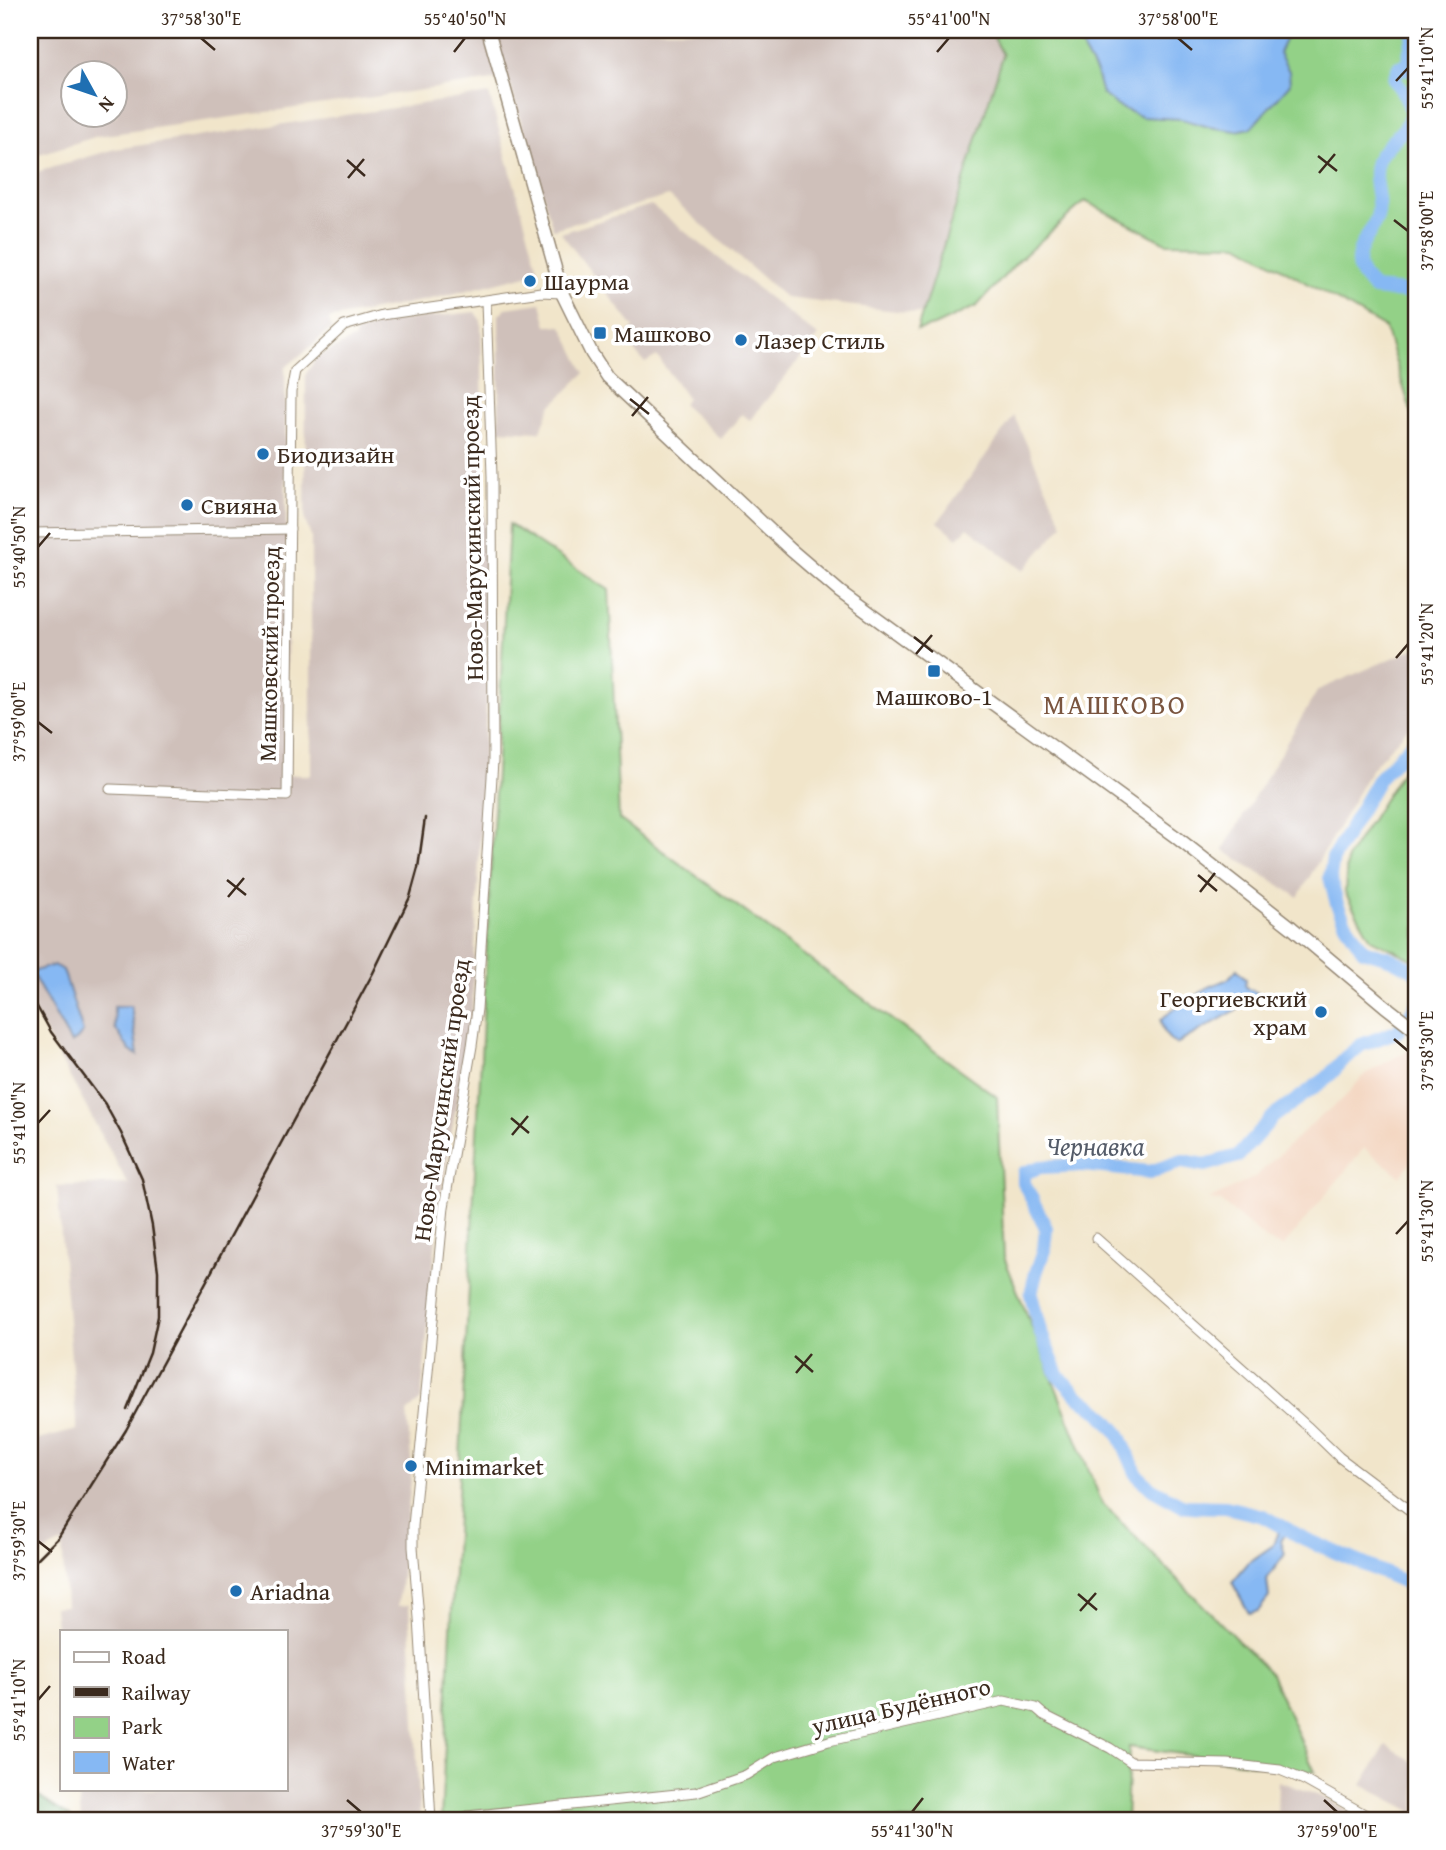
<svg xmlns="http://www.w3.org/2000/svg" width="1446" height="1850" font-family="'Gentium Book Plus',serif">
	<rect width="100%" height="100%" fill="#fff"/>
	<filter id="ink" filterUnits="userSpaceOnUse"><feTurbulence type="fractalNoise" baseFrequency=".0143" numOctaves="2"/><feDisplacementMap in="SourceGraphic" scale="14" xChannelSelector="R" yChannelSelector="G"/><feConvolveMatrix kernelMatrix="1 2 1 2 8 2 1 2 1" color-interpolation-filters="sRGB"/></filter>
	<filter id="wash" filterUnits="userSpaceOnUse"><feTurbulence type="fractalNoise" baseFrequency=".00686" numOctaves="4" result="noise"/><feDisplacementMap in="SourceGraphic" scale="28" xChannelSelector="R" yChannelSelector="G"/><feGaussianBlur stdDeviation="1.57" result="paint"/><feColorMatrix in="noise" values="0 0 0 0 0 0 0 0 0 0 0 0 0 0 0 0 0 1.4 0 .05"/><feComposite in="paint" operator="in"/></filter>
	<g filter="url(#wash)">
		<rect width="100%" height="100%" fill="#f1e5ca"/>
		<path fill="#f3d4be" d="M1416,1046V1156L1400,1176L1364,1148L1283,1247L1267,1240L1220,1201L1209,1200L1255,1177L1316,1120L1343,1099L1365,1074Z"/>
		<g fill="#cfc0ba" fill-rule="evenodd">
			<path d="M30,30H993L1006,54L922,314L786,298L669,196L553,229L508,78L98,136L30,157ZM74,74H116V116H74Z"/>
			<path d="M489,94L539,272L436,298L329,319L331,329L285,368L288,775H311V537L305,520L306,374L316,358L355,338L356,333L386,322L475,312L481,321L488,667L472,1009L439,1207L421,1400L407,1412L412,1470L398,1606L409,1605L420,1820H81L78,1789H285V1631H61V1679L54,1607L66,1606L62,1543L30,1559V1442L77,1430L57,1186L128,1184L30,1004V174L115,149Z"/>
			<path d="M651,205L818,336L750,420L742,414L721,439L682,404L687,398L657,356L645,363L622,337L634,328L561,233Z"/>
			<path d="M541,303L547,326H562L585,373L551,406L540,432L499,430V315L506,308Z"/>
			<path d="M1014,416L1063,525L1023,571L968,527L958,538L938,522Z"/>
			<path d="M1416,648V719L1372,768L1298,897L1223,850L1318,690Z"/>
			<path d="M1386,1745L1416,1764V1816L1410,1810L1362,1785Z"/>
			<path d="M1278,1781L1322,1797L1364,1820H1277Z"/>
		</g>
		<g fill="#93d187" stroke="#677e52" stroke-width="2">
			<path d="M990,30H1416V175L1415,177L1416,182V427L1385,328L1239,244L1166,243L1085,201L1018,261L977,306L934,326L917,330L1003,55Z"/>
			<path d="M509,524L609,590L619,819L997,1097L1004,1257L1102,1503L1271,1674L1315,1772L1129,1747L1126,1820H441Z"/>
			<path d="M1416,749V961L1371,939L1345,893L1347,858Z"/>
		</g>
		<path fill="#76b374" stroke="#586e49" stroke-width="2" d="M30,1791L70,1817L71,1820H30Z"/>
		<g fill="#86b8f3" stroke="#607188" stroke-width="2">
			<path d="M1072,30H1287L1286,38L1279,53L1289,71L1290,84L1251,128L1236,131L1209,127L1181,119L1142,117L1119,107L1102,94L1096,73Z"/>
			<path d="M54,965L63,970L83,1032L77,1039L71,1043L31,972Z"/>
			<path d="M1237,969L1246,979L1245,985L1248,989L1254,991L1259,994L1254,1000L1176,1044C1167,1039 1162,1030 1161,1020L1172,1010L1190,1001L1206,988L1228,979Z"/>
			<path d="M131,1006L138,1055L130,1051L115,1028L114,1007Z"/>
			<path d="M1279,1530L1285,1535L1281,1540L1285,1554L1267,1579L1269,1597L1258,1611L1249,1613L1232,1582L1248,1563L1272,1546Z"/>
		</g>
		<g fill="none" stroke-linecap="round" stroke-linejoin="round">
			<g stroke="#86b8f3" stroke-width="14">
				<path d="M1406,69L1413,37L1416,31"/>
				<path d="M1416,70L1399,67L1394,79L1405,95L1412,112C1409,118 1407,126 1402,131C1394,140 1383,148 1378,159C1370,178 1381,195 1378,213C1375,231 1358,242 1358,262C1358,273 1367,281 1374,289L1416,293"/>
				<path d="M1416,739L1379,778L1333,858L1330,877L1337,904L1345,922L1363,950L1389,958L1414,970L1416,973"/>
				<path d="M1416,1006L1398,1031L1361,1045L1345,1058L1327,1078L1273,1117L1238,1156L1205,1165L1183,1161L1150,1172L1084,1165L1040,1167L1024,1173V1183L1046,1228L1044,1250L1036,1273L1031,1294L1040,1331L1058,1375L1079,1397L1100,1412L1119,1434L1137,1475L1152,1489L1183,1506L1226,1507L1263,1516L1303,1538L1416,1587"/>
			</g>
		</g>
	</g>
	<g filter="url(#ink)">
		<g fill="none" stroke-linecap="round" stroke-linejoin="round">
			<g stroke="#968874" stroke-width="11">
				<g id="street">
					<path d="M30,533L290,529"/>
					<path d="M110,789L287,796L291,392L295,371L344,326L382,315L541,292L562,293"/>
					<path d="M1096,1238L1307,1426L1339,1457L1416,1515"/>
					<path d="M431,1820L419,1618L413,1547V1526L444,1207L472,1046L477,1009L493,761L492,476L486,301"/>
					<path d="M461,1820L467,1816L696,1792L746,1775L775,1757L829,1741L1004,1701L1036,1708L1044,1715L1110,1748L1131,1762L1228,1764L1280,1770L1304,1780L1375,1820"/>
				</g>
			</g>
			<g stroke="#968874" stroke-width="15">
				<path id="secondary" d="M488,30L562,293L592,354L607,377L791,550L840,592L1176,837L1291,927L1385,1006L1416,1030"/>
			</g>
			<use href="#street" stroke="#fff" stroke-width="9"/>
			<use href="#secondary" stroke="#fff" stroke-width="12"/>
			<g stroke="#3b2a1e" stroke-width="2.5">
				<path d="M30,994L51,1032L105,1104L121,1133L142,1179L152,1226L158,1271V1316L150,1353L127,1410"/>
				<path d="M30,1566L58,1538L126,1430L373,973L410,897L418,868L425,818"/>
			</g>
		</g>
	</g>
	<path fill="none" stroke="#3b2a1e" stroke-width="2.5" d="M201,38L215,50M1178,38L1192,50M454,52L465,38M937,52L949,38M1396,81L1408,68M1318,156L1337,171M347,160L365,176M1319,173L1335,154M348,178L364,159M1394,220L1408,231M630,399L649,414M632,416L648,397M38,547L50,533M914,637L933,652M916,654L932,635M1396,658L1408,644M38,722L52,733M1198,875L1217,891M227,880L246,895M1200,892L1215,873M228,897L244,878M1394,1039L1408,1051M511,1118L529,1133M38,1123L50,1110M512,1135L528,1116M1396,1234L1408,1221M795,1356L813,1372M796,1373L812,1354M38,1541L52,1552M1078,1594L1097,1610M1080,1611L1096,1593M38,1700L50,1686M347,1800L361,1812M1324,1800L1337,1812M912,1812L923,1798"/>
	<g fill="#1f6fb2" stroke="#fff" stroke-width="2.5">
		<circle cx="530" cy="281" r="7"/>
		<rect x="593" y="326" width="14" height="14" rx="3.5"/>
		<circle cx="741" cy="340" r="7"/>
		<circle cx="263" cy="454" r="7"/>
		<circle cx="187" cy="505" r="7"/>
		<rect x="927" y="664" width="14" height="14" rx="3.5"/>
		<circle cx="1321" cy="1012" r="7"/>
		<circle cx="411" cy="1466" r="7"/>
		<circle cx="236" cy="1591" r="7"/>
	</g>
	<g text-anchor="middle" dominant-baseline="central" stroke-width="7" stroke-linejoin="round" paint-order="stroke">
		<g font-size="24" fill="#3b2a1e" stroke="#fff" text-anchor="start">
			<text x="544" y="281">Шаурма</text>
			<text x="614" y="333">Машково</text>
			<text x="755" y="340">Лазер Стиль</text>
			<text x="277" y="454">Биодизайн</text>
			<text x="201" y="505">Свияна</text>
			<text x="934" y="696" text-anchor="middle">Машково-1</text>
			<text x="1307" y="998" text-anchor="end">Георгиевский<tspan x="1307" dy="28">храм</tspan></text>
			<text x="425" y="1466">Minimarket</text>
			<text x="250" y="1591">Ariadna</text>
		</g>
		<g font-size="24" fill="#3b2a1e" stroke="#fff">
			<text transform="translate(472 538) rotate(-91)">Ново-Марусинский проезд</text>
			<text transform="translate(269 654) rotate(-89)">Машковский проезд</text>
			<text transform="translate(441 1100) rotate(-82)">Ново-Марусинский проезд</text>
			<text transform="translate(901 1706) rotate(-13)">улица Будённого</text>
		</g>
		<g font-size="26" font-style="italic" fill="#555c69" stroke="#fff">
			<text x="1095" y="1145">Чернавка</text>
		</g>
		<g font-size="28" letter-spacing="2" fill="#7a553f" stroke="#fff">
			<text x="1115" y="703">МАШКОВО</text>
		</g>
	</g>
	<rect width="1446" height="1850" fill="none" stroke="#fff" stroke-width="77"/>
	<rect x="60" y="1630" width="228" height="161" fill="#ffffff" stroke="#b1aaa5" stroke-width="2"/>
	<rect x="74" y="1652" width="35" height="10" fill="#ffffff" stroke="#b1aaa5" stroke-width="2"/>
	<text x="122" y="1664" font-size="21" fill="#3b2a1e">Road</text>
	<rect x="74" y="1687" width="35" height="10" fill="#3b2a1e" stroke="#b1aaa5" stroke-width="2"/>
	<text x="122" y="1700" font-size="21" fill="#3b2a1e">Railway</text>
	<rect x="74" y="1717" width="35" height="21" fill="#93d187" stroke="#b1aaa5" stroke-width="2"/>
	<text x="122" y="1734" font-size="21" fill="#3b2a1e">Park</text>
	<rect x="74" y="1752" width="35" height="21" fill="#86b8f3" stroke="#b1aaa5" stroke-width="2"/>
	<text x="122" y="1770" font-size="21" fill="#3b2a1e">Water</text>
	<g transform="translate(94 94) rotate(130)"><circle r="33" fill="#ffffff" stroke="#b1aaa5" stroke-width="2"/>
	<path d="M0-5L12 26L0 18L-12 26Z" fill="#1f6fb2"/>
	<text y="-10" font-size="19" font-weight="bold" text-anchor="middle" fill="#3b2a1e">N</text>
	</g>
	<rect x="38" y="38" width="1370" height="1774" fill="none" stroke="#3b2a1e" stroke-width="2.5"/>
	<g font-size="18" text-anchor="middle" fill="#3b2a1e">
		<text x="201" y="25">37°58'30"E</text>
		<text x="465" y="25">55°40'50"N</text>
		<text x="949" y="25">55°41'00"N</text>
		<text x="1178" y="25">37°58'00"E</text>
		<text transform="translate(1427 68) rotate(-90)" y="6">55°41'10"N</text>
		<text transform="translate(1427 231) rotate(-90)" y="6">37°58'00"E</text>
		<text transform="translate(19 547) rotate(-90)" y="6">55°40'50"N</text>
		<text transform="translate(1427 644) rotate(-90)" y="6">55°41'20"N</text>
		<text transform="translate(19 722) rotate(-90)" y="6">37°59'00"E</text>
		<text transform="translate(1427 1051) rotate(-90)" y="6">37°58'30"E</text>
		<text transform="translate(19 1123) rotate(-90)" y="6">55°41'00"N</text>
		<text transform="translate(1427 1221) rotate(-90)" y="6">55°41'30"N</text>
		<text transform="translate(19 1541) rotate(-90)" y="6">37°59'30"E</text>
		<text transform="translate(19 1700) rotate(-90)" y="6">55°41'10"N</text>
		<text x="361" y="1837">37°59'30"E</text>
		<text x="912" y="1837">55°41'30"N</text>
		<text x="1337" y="1837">37°59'00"E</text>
	</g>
</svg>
